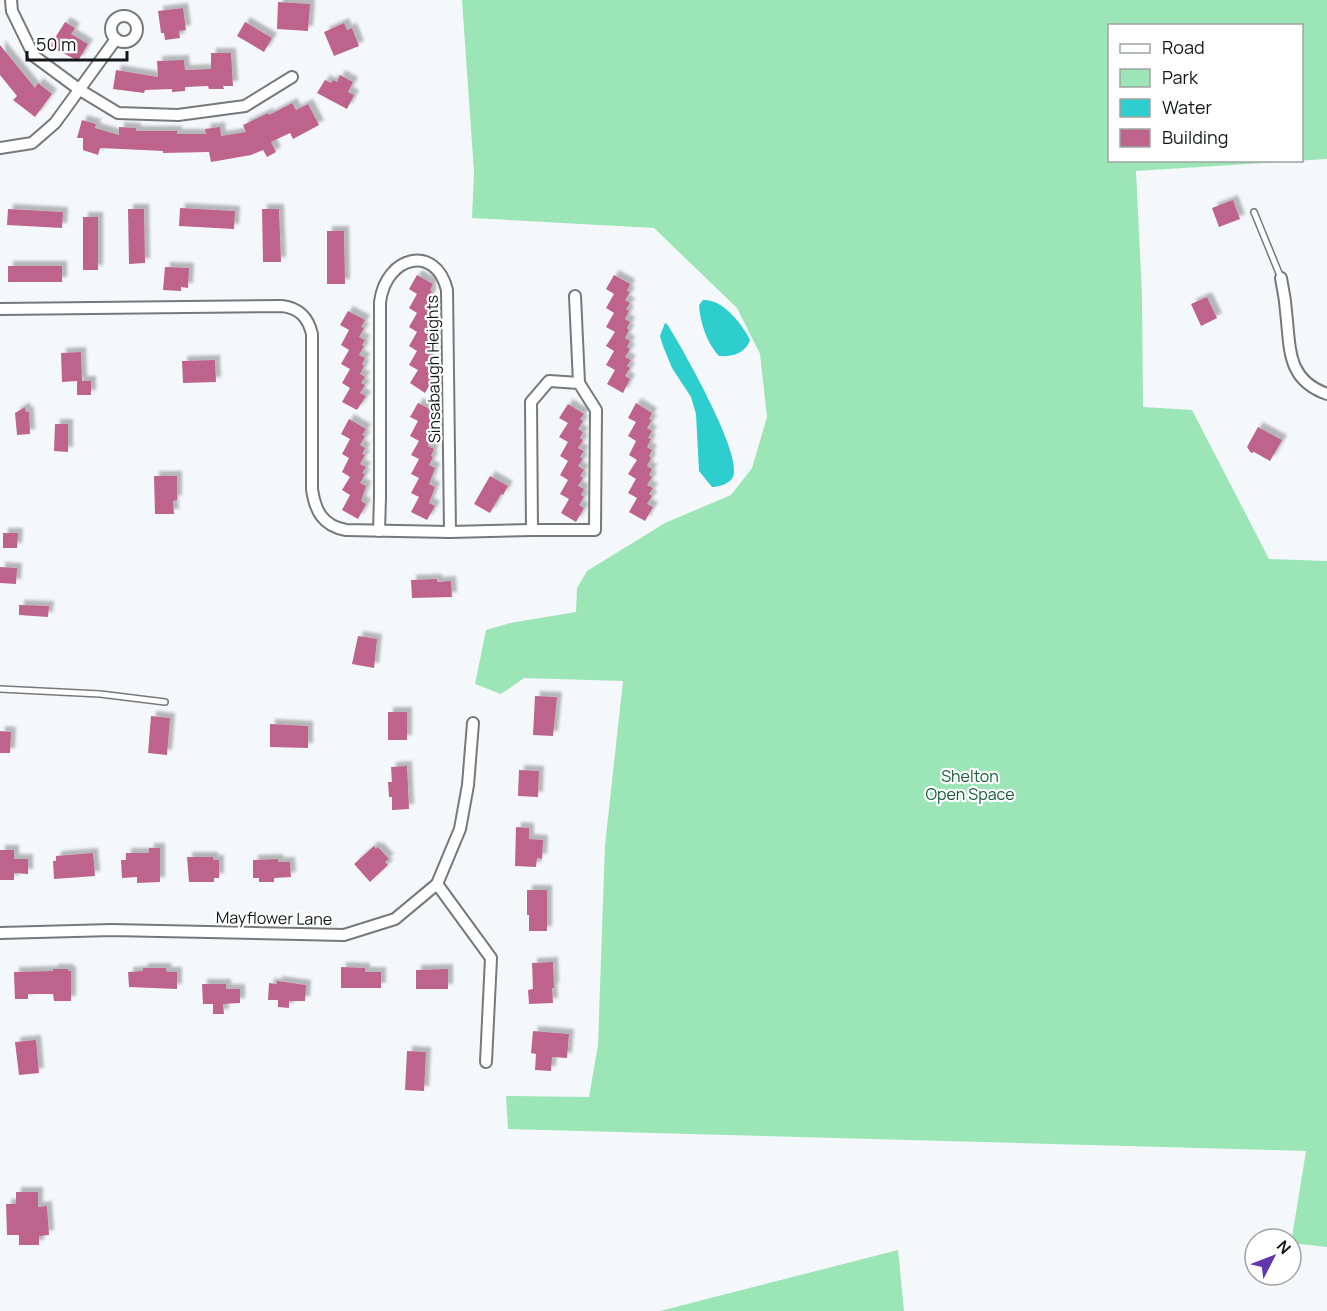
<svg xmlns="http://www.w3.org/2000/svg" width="1327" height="1311" font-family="Manrope,sans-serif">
	<defs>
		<filter id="shadow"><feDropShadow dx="5" dy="-5" stdDeviation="1.5" flood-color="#0004"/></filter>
	</defs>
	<rect width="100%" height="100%" fill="#f5f8fb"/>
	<g fill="#9be5b6" fill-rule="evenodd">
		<path d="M462,0H1327V159L1136,171L1142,296L1143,407L1192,410L1269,559L1327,561V1247L1291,1243L1306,1151L508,1129L506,1096L589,1097L598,1045L605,845L623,681L524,678L501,694L475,684L486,630L510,623L576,612L577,588L587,571L665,523L731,495L752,468L767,417L760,354L737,308L654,228L472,218L474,172ZM1110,26H1302V160H1110Z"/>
		<path d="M898,1250L904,1311H660Z"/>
	</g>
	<g fill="#2ecdce">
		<path d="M703,300C723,299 742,324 750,340C746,353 732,357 719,356C707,344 700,322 699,305Z"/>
		<path d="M665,323L667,324C683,349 738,447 734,473C733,483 720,487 712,487L699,471L696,414L691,397L672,368L663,346L660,336Z"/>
	</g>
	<g fill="#be648c" filter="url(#shadow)">
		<path d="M278,2L310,4L308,31L277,29Z"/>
		<path d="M183,8L186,30L179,31L180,38L165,40L164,33H161L158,11Z"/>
		<path d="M65,22L75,28L71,34L88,44L78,61L50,46Z"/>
		<path d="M245,22L272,38L264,52L237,36Z"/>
		<path d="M344,23L347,30L352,28L359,46L334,56L324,32Z"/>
		<path d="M0,45L35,88L38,83L52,94L35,117L13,100L17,96L0,75Z"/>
		<path d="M211,53H231L233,86H223L224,89H209L208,86L185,87V91L172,92V89L145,90L144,93L113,89L116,70L158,77L157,61L184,60L185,70L211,69Z"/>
		<path d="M340,75L353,82L348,92L354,95L347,109L317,93L325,80L331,83L333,80L337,82Z"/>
		<path d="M292,103L296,110L308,104L319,125L293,139L290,133L271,142L276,152L267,157L263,150L251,155L211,162L209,152L163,153V151L100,148L98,155L83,150V138H77L82,120L96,124L95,128L119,135V127L136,128V131H177V134H206L205,129L220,127L221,136L246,132L243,125L268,113L269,115Z"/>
		<path d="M1233,200L1240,219L1219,227L1212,208Z"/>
		<path d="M180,208L235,211L234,229L179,226Z"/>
		<path d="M8,209L63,212L62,228L7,225Z"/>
		<path d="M128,209H144L145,263L129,264Z"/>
		<path d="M262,209H279L281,262H263Z"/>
		<rect x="83" y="217" width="15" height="53"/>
		<path d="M327,231H344L345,284H327Z"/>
		<rect x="8" y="266" width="54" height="16"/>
		<path d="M165,267L189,268L188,288L181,287V291L163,290Z"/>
		<path d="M417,275L433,284L430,290L432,292L428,300L433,303L429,309L432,311L427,319L433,322L429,328L432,330L428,338L433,341L430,347L433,349L428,357L433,360L430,366L433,368L428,376L433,379L425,393L410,383L418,370L409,365L417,351L409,346L417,332L409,327L417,313L409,308L417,294L409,289Z"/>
		<path d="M614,275L630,284L627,291L630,292L625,300L630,303L626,309L629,311L625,319L630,322L627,328L629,330L625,338L630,341L627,347L630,349L625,357L631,360L627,366L630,368L625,376L630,379L623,393L607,384L615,370L606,365L614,351L606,346L615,332L606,327L614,313L606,308L614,294L606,289Z"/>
		<path d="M1207,297L1217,318L1201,326L1191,304Z"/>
		<path d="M348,311L365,320L361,327L364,328L359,337L365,340L362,345L364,346L359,355L365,358L362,364L364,366L360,374L365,377L361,383L365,385L360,393L366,396L357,410L342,402L350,388L342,383L350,369L341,364L349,350L341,345L349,330L340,325Z"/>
		<path d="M81,352L82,381H91V395H77V381L62,382L61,353Z"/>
		<path d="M215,360L216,382L183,383L182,361Z"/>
		<path d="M418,403L434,411L430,418L433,420L429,427L434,430L428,446L434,449L431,456L433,457L429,465L435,468L429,484L435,487L429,503L435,506L427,520L411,512L419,497L411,493L419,478L411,474L419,459L411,455L419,441L410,436L418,421L410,417Z"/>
		<path d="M636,403L652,413L649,419L652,420L647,428L652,431L648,438L651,439L647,447L652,450L649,456L651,458L647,466L652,469L649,475L652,477L647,485L653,488L649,494L652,496L647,504L653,507L645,521L629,512L637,498L628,493L636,479L628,474L637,460L629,455L636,441L628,436L636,422L628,418Z"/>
		<path d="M568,404L584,414L580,419L583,421L578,429L583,432L580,438L583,440L578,448L584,451L580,457L583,459L578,466L584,470L580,476L583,478L578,486L584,489L581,495L584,497L579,505L584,508L576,522L561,513L569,499L560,494L568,480L560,475L568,461L560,456L568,442L559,437L568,423L559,418Z"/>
		<path d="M25,407L26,412H29L30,434L17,435L15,413Z"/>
		<path d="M349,419L366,429L362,435L365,436L360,445L365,448L362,454L365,455L360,464L366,467L362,473L365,474L360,483L366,486L361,501L366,504L358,519L342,510L350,495L342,490L350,477L342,472L349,458L342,454L350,439L341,434Z"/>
		<path d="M55,424H68V452L54,451Z"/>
		<path d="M1258,427L1282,440L1270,461L1254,452L1251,453L1247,447Z"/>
		<path d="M154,476H177V500L173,501L174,514H155Z"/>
		<path d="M490,476L508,486L503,495L501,494L490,513L474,504Z"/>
		<path d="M3,533H18L17,548H3Z"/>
		<path d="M0,567L17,568L16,584L0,583Z"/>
		<path d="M437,579V582L451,581L452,597L412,598L411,580Z"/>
		<path d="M19,605L49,606L48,617L19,615Z"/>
		<path d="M358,636L377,639L374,668L352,664Z"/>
		<path d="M535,696L557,697L553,736L533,735Z"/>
		<rect x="388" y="712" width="19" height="28"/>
		<path d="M151,716L170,718L167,755L148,753Z"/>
		<path d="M270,724L308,726V748L270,747Z"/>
		<path d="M0,731L11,732L10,753H0Z"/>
		<path d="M407,766L409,809L392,810V797H389L388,782H392L391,767Z"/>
		<path d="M519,770L539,771L538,797L518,796Z"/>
		<path d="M516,827L529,828V839L543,840L542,859L537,858L536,867L515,866Z"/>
		<path d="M374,846L376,849L378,847L389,859L385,862L388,865L370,882L354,864Z"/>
		<path d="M149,848H160V882L137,883V877L122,878L121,860H126V853H149Z"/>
		<path d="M0,850H14V859H28V874L14,873V880H0Z"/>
		<path d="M93,853L95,876L54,879L53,861H56V856Z"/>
		<path d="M187,857H213V860H219V878H214V882H189Z"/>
		<path d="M278,859V862H290L291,877L274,878V882H259V878H253V860Z"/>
		<path d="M527,890H547V931H529V915H527Z"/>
		<path d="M553,962L554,988H552L553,1003L529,1004L528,990L533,989L532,963Z"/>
		<path d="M341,967L365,968V972H381V988H341Z"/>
		<path d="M143,968H166L167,972H177V989L129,987L128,972L143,971Z"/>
		<path d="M53,969H68V971H71V1001H54L53,994H28V999H15L14,972L53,971Z"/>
		<path d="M448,969V989H416V970Z"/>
		<path d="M277,981L306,985L305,1001H289V1008L278,1007V1000H268L269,983L277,984Z"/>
		<path d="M202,984H226V989H240V1003L223,1004L224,1014H213V1004H203Z"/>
		<path d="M533,1031L569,1034L567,1058L552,1057L551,1071L535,1070L536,1054L531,1053Z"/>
		<path d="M36,1040L39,1073L19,1075L15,1042Z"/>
		<path d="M407,1051L426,1052L424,1091L405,1090Z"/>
		<path d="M16,1192H38V1207L47,1206L49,1235L39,1236V1245H19V1235H7L6,1204H16Z"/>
	</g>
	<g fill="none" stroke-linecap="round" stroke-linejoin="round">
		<g stroke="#76797c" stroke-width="8">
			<g id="service">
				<path d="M1254,212L1281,278"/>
				<path d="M0,689L100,694L165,702"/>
			</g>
		</g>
		<g stroke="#76797c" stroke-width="14">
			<g id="minor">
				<path d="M11,0L12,11L34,56L80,90L118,113L178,115L245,106L292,77"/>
				<circle cx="124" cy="29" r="13"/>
				<path d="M0,148L32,143L55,123L116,39"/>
				<path d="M1281,278C1284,292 1286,306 1287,321C1290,354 1290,381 1327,394"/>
				<path d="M575,296L579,383"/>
				<path d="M0,309L282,306C299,308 308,317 312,334V489C315,511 323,526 346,530L450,532L532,530"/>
				<path d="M549,381L579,383L596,410L595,530H532L531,402Z"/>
				<path d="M379,531L380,497V302C386,255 436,244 447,290L450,532"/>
				<path d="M437,884L491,958L486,1062"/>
				<path d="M0,933L112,930L344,935L395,919L437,884L460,829L468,785L473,723"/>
			</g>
		</g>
		<use href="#service" stroke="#fff" stroke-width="5"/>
		<use href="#minor" stroke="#fff" stroke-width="10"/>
	</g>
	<g text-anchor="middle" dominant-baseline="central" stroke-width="4.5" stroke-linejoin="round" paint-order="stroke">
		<g font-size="16" fill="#151617" stroke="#fff">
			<text transform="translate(433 369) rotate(-91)">Sinsabaugh Heights</text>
			<text transform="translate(274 918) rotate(1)">Mayflower Lane</text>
		</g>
		<g font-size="16" fill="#135b36" stroke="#fff">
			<text x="970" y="776">Shelton<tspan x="970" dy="18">Open Space</tspan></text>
		</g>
	</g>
	<rect x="1108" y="24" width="195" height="138" fill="#ffffff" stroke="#a1a2a2" stroke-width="1.5"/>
	<rect x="1120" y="44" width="30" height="9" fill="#ffffff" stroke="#a1a2a2" stroke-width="1.5"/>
	<text x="1162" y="54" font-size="18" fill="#151617">Road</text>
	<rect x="1120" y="69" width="30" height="18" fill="#9be5b6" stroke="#a1a2a2" stroke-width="1.5"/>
	<text x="1162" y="84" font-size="18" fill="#151617">Park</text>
	<rect x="1120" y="99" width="30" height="18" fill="#2ecdce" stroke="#a1a2a2" stroke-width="1.5"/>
	<text x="1162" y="114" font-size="18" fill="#151617">Water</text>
	<rect x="1120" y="129" width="30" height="18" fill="#be648c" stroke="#a1a2a2" stroke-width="1.5"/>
	<text x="1162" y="144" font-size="18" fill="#151617">Building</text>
	<g transform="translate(1273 1257) rotate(48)"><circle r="28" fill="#ffffff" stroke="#a1a2a2" stroke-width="1.5"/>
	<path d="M0-4.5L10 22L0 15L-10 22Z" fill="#6136ae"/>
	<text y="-9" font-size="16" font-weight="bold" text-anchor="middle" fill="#151617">N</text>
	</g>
	<path d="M27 51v9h100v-9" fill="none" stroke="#151617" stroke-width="3"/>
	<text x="36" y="51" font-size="18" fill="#151617" stroke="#ffffff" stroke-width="4.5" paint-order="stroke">50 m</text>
</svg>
